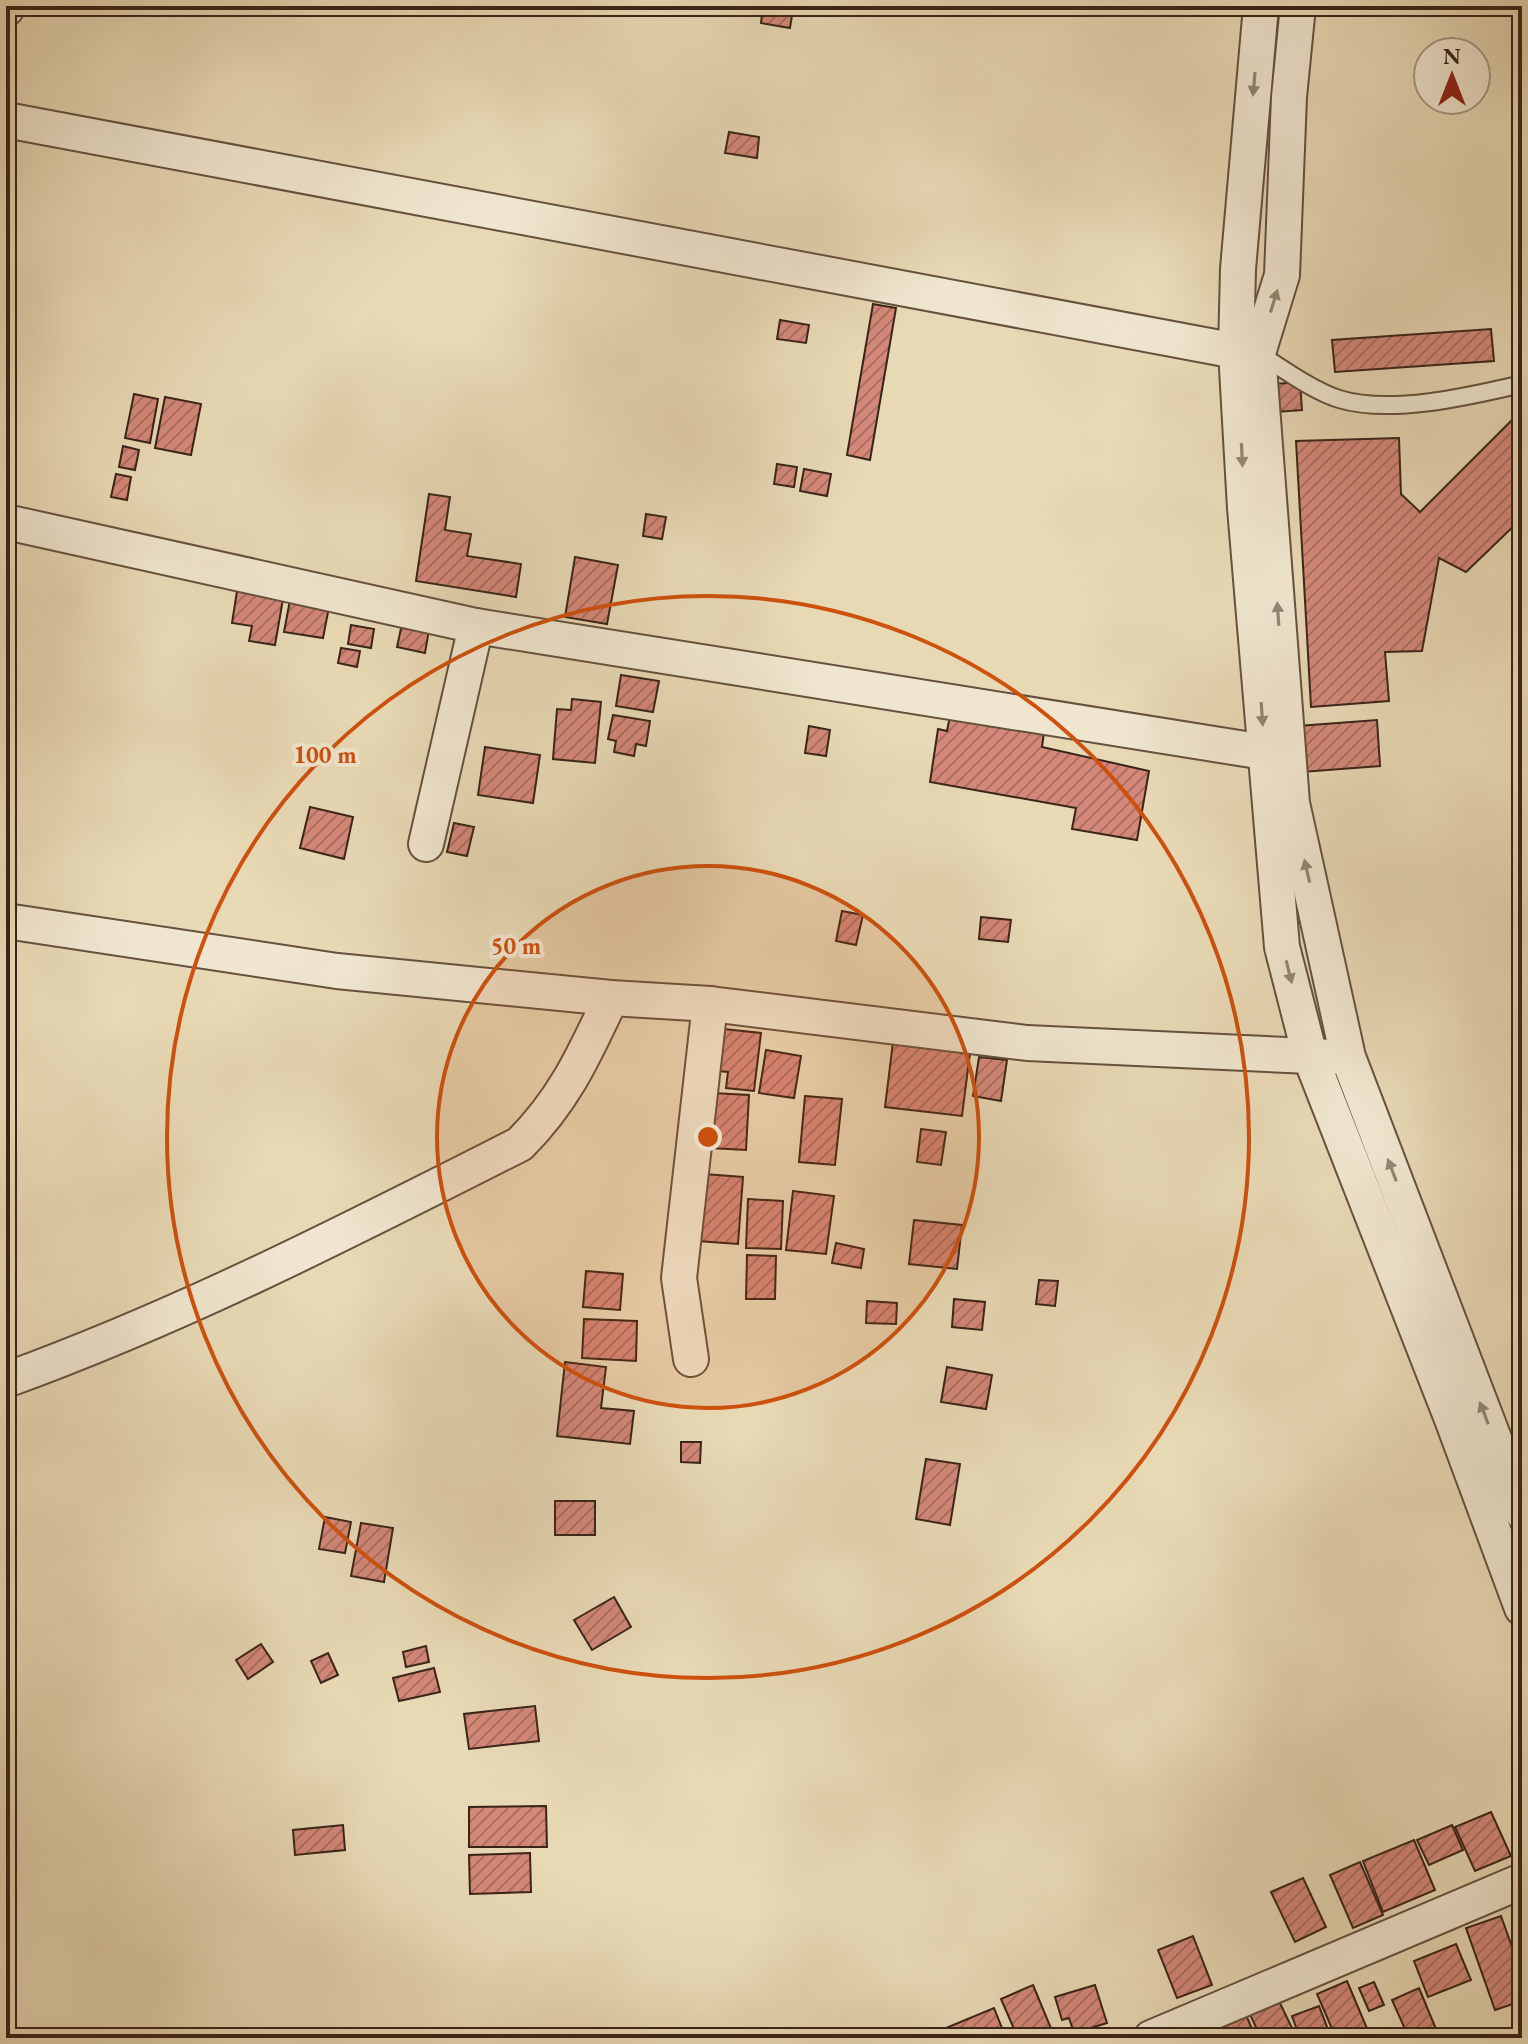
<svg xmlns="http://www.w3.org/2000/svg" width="1528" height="2044" font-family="'EB Garamond',serif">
	<defs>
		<pattern id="building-hatch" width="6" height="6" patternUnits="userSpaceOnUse" patternTransform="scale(2)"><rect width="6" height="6" fill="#d48879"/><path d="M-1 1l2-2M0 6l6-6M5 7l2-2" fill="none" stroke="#ad6f62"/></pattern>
	</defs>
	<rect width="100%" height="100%" fill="#e8d9b5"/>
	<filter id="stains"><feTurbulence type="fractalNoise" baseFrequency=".0025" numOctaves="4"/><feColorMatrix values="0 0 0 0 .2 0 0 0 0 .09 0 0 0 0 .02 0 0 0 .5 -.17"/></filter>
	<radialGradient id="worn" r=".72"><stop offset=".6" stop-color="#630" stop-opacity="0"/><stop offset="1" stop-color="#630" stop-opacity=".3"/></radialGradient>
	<g fill="url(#building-hatch)" stroke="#392418" stroke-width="2">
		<path d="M763,6L793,9L790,28L761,23Z"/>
		<path d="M729,132L759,137L757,158L725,153Z"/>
		<path d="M873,304L896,308L870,460L847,455Z"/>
		<path d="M780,320L809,325L806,343L777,339Z"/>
		<path d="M1491,329L1494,361L1335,372L1332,340Z"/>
		<path d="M1300,382L1302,410L1276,412L1274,384Z"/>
		<path d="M134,394L158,399L150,443L125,438Z"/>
		<path d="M165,397L201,404L191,455L155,448Z"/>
		<path d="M1522,410V518L1466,572L1439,558L1422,651L1385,652L1389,701L1311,707L1296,441L1399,438L1401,494L1420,512Z"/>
		<path d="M123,446L139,450L135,470L119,467Z"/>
		<path d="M777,464L797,467L794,487L774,484Z"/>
		<path d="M804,469L831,474L827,496L800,491Z"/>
		<path d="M116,474L131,477L127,500L111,497Z"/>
		<path d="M429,494L450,497L445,530L471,534L467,556L521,564L516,597L416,581Z"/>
		<path d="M646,514L666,517L662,539L643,536Z"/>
		<path d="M575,557L618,565L607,624L565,617Z"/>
		<path d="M237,591L283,599L275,645L249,641L252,626L232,623Z"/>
		<path d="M290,600L329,607L323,638L284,632Z"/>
		<path d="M403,619L430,624L425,653L397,647Z"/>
		<path d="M351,625L374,629L371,648L348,644Z"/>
		<path d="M341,648L360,651L357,667L338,663Z"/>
		<path d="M621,675L659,681L653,712L616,706Z"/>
		<path d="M572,699L601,702L595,763L553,759L557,709L571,710Z"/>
		<path d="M613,715L650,721L646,746L636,744L634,756L614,752L616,741L608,739Z"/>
		<path d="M950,716L1044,732L1042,747L1149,771L1137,840L1072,829L1076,808L930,782L938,729L947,731Z"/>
		<path d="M1377,720L1380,766L1302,772L1298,726Z"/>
		<path d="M809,726L830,730L826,756L805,753Z"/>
		<path d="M485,747L540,755L533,803L478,795Z"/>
		<path d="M310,807L353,817L344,859L300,848Z"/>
		<path d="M454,823L474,827L467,856L447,852Z"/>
		<path d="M842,911L863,915L856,945L836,941Z"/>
		<path d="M981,917L1011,920L1008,942L979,939Z"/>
		<path d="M724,1029L761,1033L754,1091L726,1088L728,1072L719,1071Z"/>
		<path d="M893,1042L970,1053L962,1116L885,1107Z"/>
		<path d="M766,1050L801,1056L794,1098L759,1093Z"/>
		<path d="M979,1057L1007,1060L1001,1101L973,1096Z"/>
		<path d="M713,1093L749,1095L746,1150L710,1148Z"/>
		<path d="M805,1096L842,1099L835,1165L799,1162Z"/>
		<path d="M921,1129L946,1132L941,1165L917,1162Z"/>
		<path d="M704,1174L743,1177L738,1244L698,1241Z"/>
		<path d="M793,1191L834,1196L826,1254L786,1250Z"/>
		<path d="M748,1199L783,1201L781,1249L746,1248Z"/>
		<path d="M914,1220L962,1225L957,1269L909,1264Z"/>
		<path d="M836,1243L864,1249L861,1268L832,1263Z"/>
		<path d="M747,1255L776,1256L775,1299H746Z"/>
		<path d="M586,1271L623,1274L620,1310L583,1307Z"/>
		<path d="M1039,1280L1058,1281L1055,1306L1036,1304Z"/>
		<path d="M954,1299L985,1302L982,1330L952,1327Z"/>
		<path d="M867,1301L897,1303L896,1324L866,1323Z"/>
		<path d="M584,1319L637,1321L636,1361L582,1358Z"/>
		<path d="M565,1362L606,1367L601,1408L634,1411L630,1444L557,1436Z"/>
		<path d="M947,1367L992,1375L986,1409L941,1402Z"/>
		<path d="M681,1442H701L700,1463L681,1462Z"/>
		<path d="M926,1459L960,1464L950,1525L916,1519Z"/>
		<rect x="555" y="1501" width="40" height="34"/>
		<path d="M325,1517L351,1522L345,1553L319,1549Z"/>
		<path d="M361,1523L393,1528L384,1582L351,1576Z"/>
		<path d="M614,1597L631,1627L592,1650L574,1620Z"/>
		<path d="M261,1644L273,1662L248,1679L236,1660Z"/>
		<path d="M426,1646L429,1662L406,1667L403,1652Z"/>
		<path d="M328,1653L338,1675L321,1683L311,1661Z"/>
		<path d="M434,1668L440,1692L399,1701L393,1678Z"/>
		<path d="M535,1706L539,1741L469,1749L464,1714Z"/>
		<path d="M546,1806L547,1847H469V1807Z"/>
		<path d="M1491,1812L1511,1856L1475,1871L1455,1827Z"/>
		<path d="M343,1825L345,1850L295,1855L293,1830Z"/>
		<path d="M1452,1825L1463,1850L1429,1865L1417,1840Z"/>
		<path d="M1414,1840L1435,1890L1383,1912L1363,1861Z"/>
		<path d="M530,1853L531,1892L470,1894L469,1855Z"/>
		<path d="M1360,1862L1383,1915L1353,1928L1330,1875Z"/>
		<path d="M1303,1878L1326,1927L1295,1942L1271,1892Z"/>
		<path d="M1501,1916L1522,1975V2001L1495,2010L1466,1928Z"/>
		<path d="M1193,1936L1212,1985L1177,1998L1158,1950Z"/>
		<path d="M1456,1944L1471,1980L1428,1997L1414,1961Z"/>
		<path d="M1347,1981L1371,2038H1336L1317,1994Z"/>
		<path d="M1374,1982L1384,2005L1369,2011L1359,1988Z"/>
		<path d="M1033,1985L1055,2038H1018L1001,1999Z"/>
		<path d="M1095,1985L1107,2023L1074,2033L1069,2018L1062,2020L1055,1997Z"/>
		<path d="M1419,1988L1436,2029L1415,2038H1409L1392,2000Z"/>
		<path d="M1277,1997L1292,2028L1271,2038H1261L1248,2010Z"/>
		<path d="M1319,2006L1329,2032L1313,2038H1300L1292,2016Z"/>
		<path d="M994,2008L1006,2038H944L941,2030Z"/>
		<path d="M1246,2015L1256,2038H1228L1222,2025Z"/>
	</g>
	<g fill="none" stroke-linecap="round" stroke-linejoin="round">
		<g stroke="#65513f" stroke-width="20">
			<path id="lane" d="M1258,353C1282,368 1313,391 1339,399C1391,415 1470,396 1522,384"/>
		</g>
		<g stroke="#65513f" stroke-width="38">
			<g id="street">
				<path d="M1261,6L1238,269L1236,351L1245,508L1282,947L1310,1056L1452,1419L1522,1608"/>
				<path d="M1298,6L1289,97L1282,275L1258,353L1292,803L1348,1057L1522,1512"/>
				<path d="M6,9L7,6"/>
				<path d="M6,120L1236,351L1256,353"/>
				<path d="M6,522L476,626L1264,752"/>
				<path d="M426,844L476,626"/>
				<path d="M6,921L337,971L611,998L710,1004L1027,1043L1332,1057"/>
				<path d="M691,1359L679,1278L710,1004"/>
				<path d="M6,1380C183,1316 352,1229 520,1144C565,1099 584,1055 611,998"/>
				<path d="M1151,2038L1522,1881"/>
			</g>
		</g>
		<use href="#lane" stroke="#f0e6cf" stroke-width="16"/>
		<use href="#street" stroke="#f0e6cf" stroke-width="34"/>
	</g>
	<defs><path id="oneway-solid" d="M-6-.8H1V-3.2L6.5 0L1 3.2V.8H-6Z" transform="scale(2)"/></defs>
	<g fill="#948574">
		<use href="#oneway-solid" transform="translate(1254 84) rotate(95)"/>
		<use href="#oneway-solid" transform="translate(1274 301) rotate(-73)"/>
		<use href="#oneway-solid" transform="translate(1242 455) rotate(87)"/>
		<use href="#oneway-solid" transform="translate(1278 614) rotate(-94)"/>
		<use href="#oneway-solid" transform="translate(1262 714) rotate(86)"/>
		<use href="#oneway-solid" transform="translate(1307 871) rotate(-103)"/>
		<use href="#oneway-solid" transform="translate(1289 972) rotate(76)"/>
		<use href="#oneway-solid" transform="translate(1392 1170) rotate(-111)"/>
		<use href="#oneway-solid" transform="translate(1484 1413) rotate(-111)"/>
	</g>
	<circle cx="708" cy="1137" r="271" fill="#ce510e" fill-opacity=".12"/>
	<g fill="none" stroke="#ce510e" stroke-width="4">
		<circle cx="708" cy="1137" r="271"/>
		<circle cx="708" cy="1137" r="541"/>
	</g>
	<circle cx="708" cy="1137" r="12" fill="#ce510e" stroke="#f0e6cf" stroke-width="4"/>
	<g font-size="24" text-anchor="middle" font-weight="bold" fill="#ce510e" stroke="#f0e6cf" stroke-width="8" stroke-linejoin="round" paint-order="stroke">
		<text x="325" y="763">100 m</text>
		<text x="516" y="954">50 m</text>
	</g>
	<rect width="1528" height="2044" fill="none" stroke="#e8d9b5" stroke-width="32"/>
	<rect x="8" y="8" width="1512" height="2028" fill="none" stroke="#392418" stroke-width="4"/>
	<rect x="16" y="16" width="1496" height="2012" fill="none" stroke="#392418" stroke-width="2"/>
	<g transform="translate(1452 76)"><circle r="38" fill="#f0e6cf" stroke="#a79886" stroke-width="2"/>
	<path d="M0-6L14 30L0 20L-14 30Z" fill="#8f2418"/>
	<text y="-12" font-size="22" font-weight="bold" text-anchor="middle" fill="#392418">N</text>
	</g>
	<rect width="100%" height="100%" filter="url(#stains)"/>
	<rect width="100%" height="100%" fill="url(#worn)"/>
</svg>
